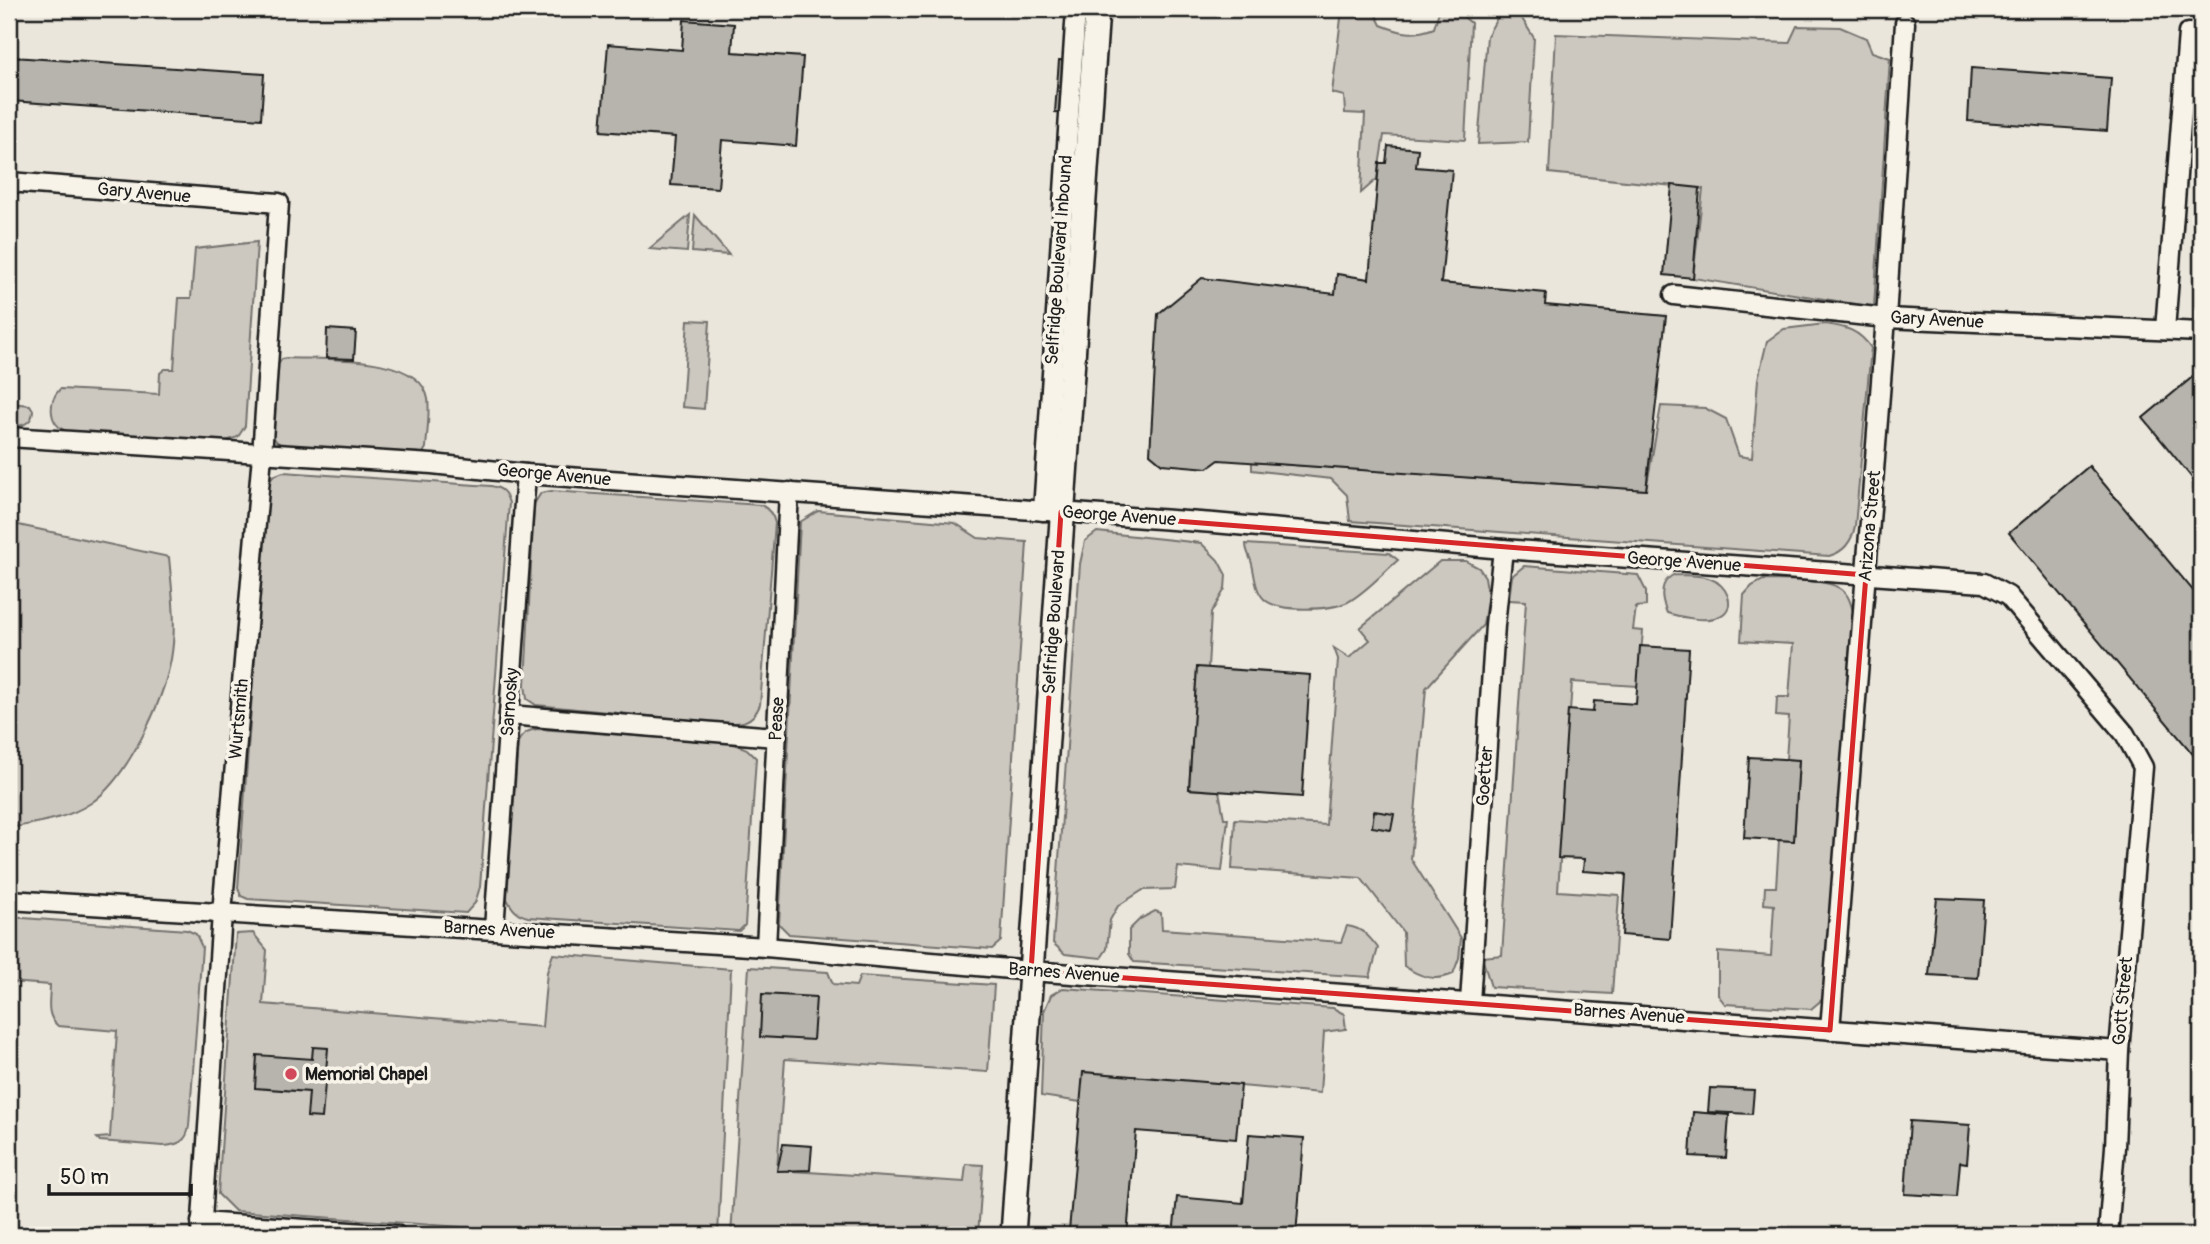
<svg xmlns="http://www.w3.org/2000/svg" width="2210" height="1244" font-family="Pangolin,sans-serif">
	<rect width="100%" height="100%" fill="#eae6dc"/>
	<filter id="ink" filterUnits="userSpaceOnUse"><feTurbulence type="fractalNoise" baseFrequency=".0143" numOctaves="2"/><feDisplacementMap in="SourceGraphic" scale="14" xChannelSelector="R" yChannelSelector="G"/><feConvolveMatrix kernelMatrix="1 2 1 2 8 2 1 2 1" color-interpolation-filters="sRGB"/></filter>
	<g filter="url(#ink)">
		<g fill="#ccc8c0" stroke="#74726e" stroke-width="2">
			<path d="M1346,9H1373L1381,25C1401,33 1414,36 1434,28L1439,11L1458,12L1471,23L1465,140L1384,135L1377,179L1361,193L1365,114L1345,113L1344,96L1332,93L1341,18Z"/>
			<path d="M1506,9H1516L1534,38L1528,142L1478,144L1487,36L1501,11Z"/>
			<path d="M1797,26L1840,27L1866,38L1872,52L1890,58L1874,307L1693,278L1703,189L1549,173L1556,34L1789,43Z"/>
			<path d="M690,215L687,252L649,249Z"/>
			<path d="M695,215L729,255L692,252Z"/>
			<path d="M257,242L245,426L238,437L226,441L68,431C49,427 47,402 60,389L159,394L160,373L165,369H174L179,298H191L195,249Z"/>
			<path d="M688,320L710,321L704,409L682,407Z"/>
			<path d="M1825,324C1846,327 1859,330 1871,348L1855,526C1852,541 1845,552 1829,556L1350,521L1347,495L1331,479L1252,470V462L1646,490L1661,406L1705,408L1726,419L1739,456L1752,458L1758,379L1767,341L1784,329Z"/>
			<path d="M286,358C323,360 420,353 428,399C430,414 427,433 426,448L423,453L287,447C277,444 274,440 271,431L275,369L282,359Z"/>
			<path d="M9,403L30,405L33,410C33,424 21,427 9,426Z"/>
			<path d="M283,472L491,486C502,488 506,492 509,503L480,887L475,903L466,913L248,899L241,896L238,888L267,487L273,476Z"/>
			<path d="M551,491L761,505C769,509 773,514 775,523L760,705C752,724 740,724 721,723L536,705L527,699L525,685L534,504L541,493Z"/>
			<path d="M818,511L955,523L978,538L1027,542L1001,941L992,949L789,934L779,924L800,522Z"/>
			<path d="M9,523L169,557C172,591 177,626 171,659C163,702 127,779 91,803C67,819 37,823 9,828Z"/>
			<path d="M1097,532L1201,543L1218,560L1226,575L1225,589L1211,613L1208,668H1197L1189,789L1219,791L1224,818H1228L1222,871L1178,867L1175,889L1143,890L1118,906L1110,920L1107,949L1101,958L1065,954L1053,943L1080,564L1085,541Z"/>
			<path d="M1246,544L1389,553L1398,560C1382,574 1366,592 1348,602C1331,610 1278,613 1264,599C1255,590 1255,576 1252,564C1250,556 1246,552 1246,544Z"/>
			<path d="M1440,561H1466L1479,568L1485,577L1488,595L1483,625L1426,688L1411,859L1461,938L1459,958L1453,974C1435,982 1420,977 1404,966L1403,932L1361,878L1232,869L1235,819L1326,825L1338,659L1334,648L1349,658L1370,640L1360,628Z"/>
			<path d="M1524,566L1638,575L1646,591V606L1636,607L1633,630L1643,631L1638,686L1572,682L1558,891L1619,895L1612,994L1491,987L1482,957L1502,955L1526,601L1509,600L1512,576Z"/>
			<path d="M1673,575C1685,576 1700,574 1711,579C1726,584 1738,607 1720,616C1707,623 1680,617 1667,613C1661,599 1659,583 1673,575Z"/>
			<path d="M1763,580C1782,581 1824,578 1839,588C1848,593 1850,601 1853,611L1826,985L1825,997L1811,1009L1725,1004L1718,995V952L1771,956L1774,905L1764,904L1765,887H1776L1779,840L1794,841L1799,761L1786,759L1789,717L1776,716L1777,697H1789L1793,644L1741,641L1744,595L1752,586Z"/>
			<path d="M538,729L730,742L747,749L756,758L745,925L739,931L528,917C516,914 513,910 507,899L518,742C523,733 528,730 538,729Z"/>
			<path d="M1155,911L1161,913L1162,929L1341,942L1347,926C1362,928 1369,936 1378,948L1370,977L1134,962L1129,954V930L1140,919Z"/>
			<path d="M9,917L187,930L196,934L202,947L189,1126C187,1142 178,1145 163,1146L100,1141L97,1138L110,1137L117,1031L58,1026C45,1015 50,1000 50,985L9,982Z"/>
			<path d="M253,933L267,950L263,1004L542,1027L547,972L553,954L731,969L718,1235H574L235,1211L218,1194L236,934Z"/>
			<path d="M749,967L828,972L833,984L856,986L860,976L994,985L988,1072L785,1059L777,1170L964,1182L966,1164L983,1165L978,1235H731Z"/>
			<path d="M1063,988L1333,1008L1344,1014L1346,1029L1324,1032L1320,1093L1084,1072L1081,1102L1041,1096L1044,1011L1051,995Z"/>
		</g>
		<g fill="#b6b4ac" stroke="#1c1c1c" stroke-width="2">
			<path d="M684,20L734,24L732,52L803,57L796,146L722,140L718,188L671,185L675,137L601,131L608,44L682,50Z"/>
			<path d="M13,57L264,74L261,119L11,101Z"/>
			<path d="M1059,60L1092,62L1088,114L1055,112Z"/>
			<path d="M1971,68L2111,78L2107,131L1968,121Z"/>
			<path d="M1388,146L1418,149L1416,167L1452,170L1441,283L1546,293L1545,305L1666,316L1646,490L1219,460L1208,468L1162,464L1150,454L1158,314L1202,278L1335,294L1337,274L1369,279L1379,163H1386Z"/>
			<path d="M1672,185L1700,188L1693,278L1664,275Z"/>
			<path d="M327,329L356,331L354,359L326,358Z"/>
			<path d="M2201,370V489L2143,418Z"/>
			<path d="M2089,466L2201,600V764L2009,533Z"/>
			<path d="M1640,646L1689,649L1670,939L1622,935L1626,874L1583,871L1584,859L1558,858L1568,710L1593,712L1594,701L1636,704Z"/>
			<path d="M1197,667L1310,675L1302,797L1189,789Z"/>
			<path d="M1749,757L1799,760L1794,841L1744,838Z"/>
			<path d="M1374,811L1394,814L1391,830L1372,827Z"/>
			<path d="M1937,898L1984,900L1978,978L1929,975Z"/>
			<path d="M762,994L816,997L813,1040L760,1037Z"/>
			<path d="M313,1047L328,1048L322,1118L307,1117L309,1092L255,1088L257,1055L312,1059Z"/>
			<path d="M1083,1072L1241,1085L1236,1139L1136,1131L1127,1235L1069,1231Z"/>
			<path d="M1710,1088L1754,1090L1752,1114L1708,1112Z"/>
			<path d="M1693,1112L1729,1115L1726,1158L1690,1156Z"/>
			<path d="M1910,1121L1970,1125L1967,1163L1960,1162L1957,1197L1905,1194Z"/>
			<path d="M1249,1134L1304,1138L1296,1235H1173L1177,1197L1243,1203Z"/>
			<path d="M783,1144L812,1146L810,1170L777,1171Z"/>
		</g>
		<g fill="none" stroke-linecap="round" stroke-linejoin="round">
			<g stroke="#1c1c1c" stroke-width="23">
				<g id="minor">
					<path d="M9,182L279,203L262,455L222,913L201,1235"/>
					<path d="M1674,295L1886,318L2201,332"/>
					<path d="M2165,330L2188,33L2201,34"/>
					<path d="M9,437L432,464L526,474L1214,523L1503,549L1984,583L2008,596L2125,734L2143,767L2119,1051L2115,1147L2108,1235"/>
					<path d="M1043,511L1076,9"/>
					<path d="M509,715L776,737"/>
					<path d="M9,900L766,947L1031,971L2119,1051"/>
					<path d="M494,929L526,474"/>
					<path d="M766,947L789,492"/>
					<path d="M1470,1002L1495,625L1503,549"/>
					<path d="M1830,1030L1886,318L1905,23"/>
					<path d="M201,1222L396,1235"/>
				</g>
			</g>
			<g stroke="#1c1c1c" stroke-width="28">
				<path id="tertiary" d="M1013,1235L1097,9"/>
			</g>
			<use href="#minor" stroke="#f7f3e8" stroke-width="18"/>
			<use href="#tertiary" stroke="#f7f3e8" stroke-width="23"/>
		</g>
	</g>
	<path fill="none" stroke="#d62828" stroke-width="5" stroke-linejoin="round" d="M1061,512L1866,575L1830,1030L1031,971Z"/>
	<circle fill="#d1495b" stroke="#f7f3e8" stroke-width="2.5" cx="291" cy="1074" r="7"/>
	<g text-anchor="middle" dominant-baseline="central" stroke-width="7" stroke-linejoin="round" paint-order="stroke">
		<g font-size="18" fill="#1c1c1c" stroke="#f7f3e8">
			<text transform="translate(144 193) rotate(5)">Gary Avenue</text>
			<text transform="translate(1059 260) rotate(-86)">Selfridge Boulevard Inbound</text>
			<text transform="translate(1937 320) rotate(3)">Gary Avenue</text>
			<text transform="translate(554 475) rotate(5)">George Avenue</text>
			<text transform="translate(1119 516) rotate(4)">George Avenue</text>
			<text transform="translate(1870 526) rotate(-85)">Arizona Street</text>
			<text transform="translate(1684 562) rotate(4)">George Avenue</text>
			<text transform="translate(1054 622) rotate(-86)">Selfridge Boulevard</text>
			<text transform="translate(510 702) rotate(-86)">Sarnosky</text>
			<text transform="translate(239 719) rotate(-85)">Wurtsmith</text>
			<text transform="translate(777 719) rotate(-87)">Pease</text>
			<text transform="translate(1485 776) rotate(-86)">Goetter</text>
			<text transform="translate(499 930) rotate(3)">Barnes Avenue</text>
			<text transform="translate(1064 973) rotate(4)">Barnes Avenue</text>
			<text transform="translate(2123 1001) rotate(-85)">Gott Street</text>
			<text transform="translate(1629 1014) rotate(4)">Barnes Avenue</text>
		</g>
		<g font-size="18" font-weight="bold" fill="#1c1c1c" stroke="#f7f3e8" text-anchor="start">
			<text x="305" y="1074">Memorial Chapel</text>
		</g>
	</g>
	<rect width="2210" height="1244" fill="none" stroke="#f7f3e8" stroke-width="35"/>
	<rect x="18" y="18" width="2175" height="1209" fill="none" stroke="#1c1c1c" stroke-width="2.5" filter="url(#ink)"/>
	<path d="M49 1184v10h142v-10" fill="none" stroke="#1c1c1c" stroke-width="3.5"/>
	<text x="60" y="1184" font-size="21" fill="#1c1c1c" stroke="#f7f3e8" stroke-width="5" paint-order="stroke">50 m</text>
</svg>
